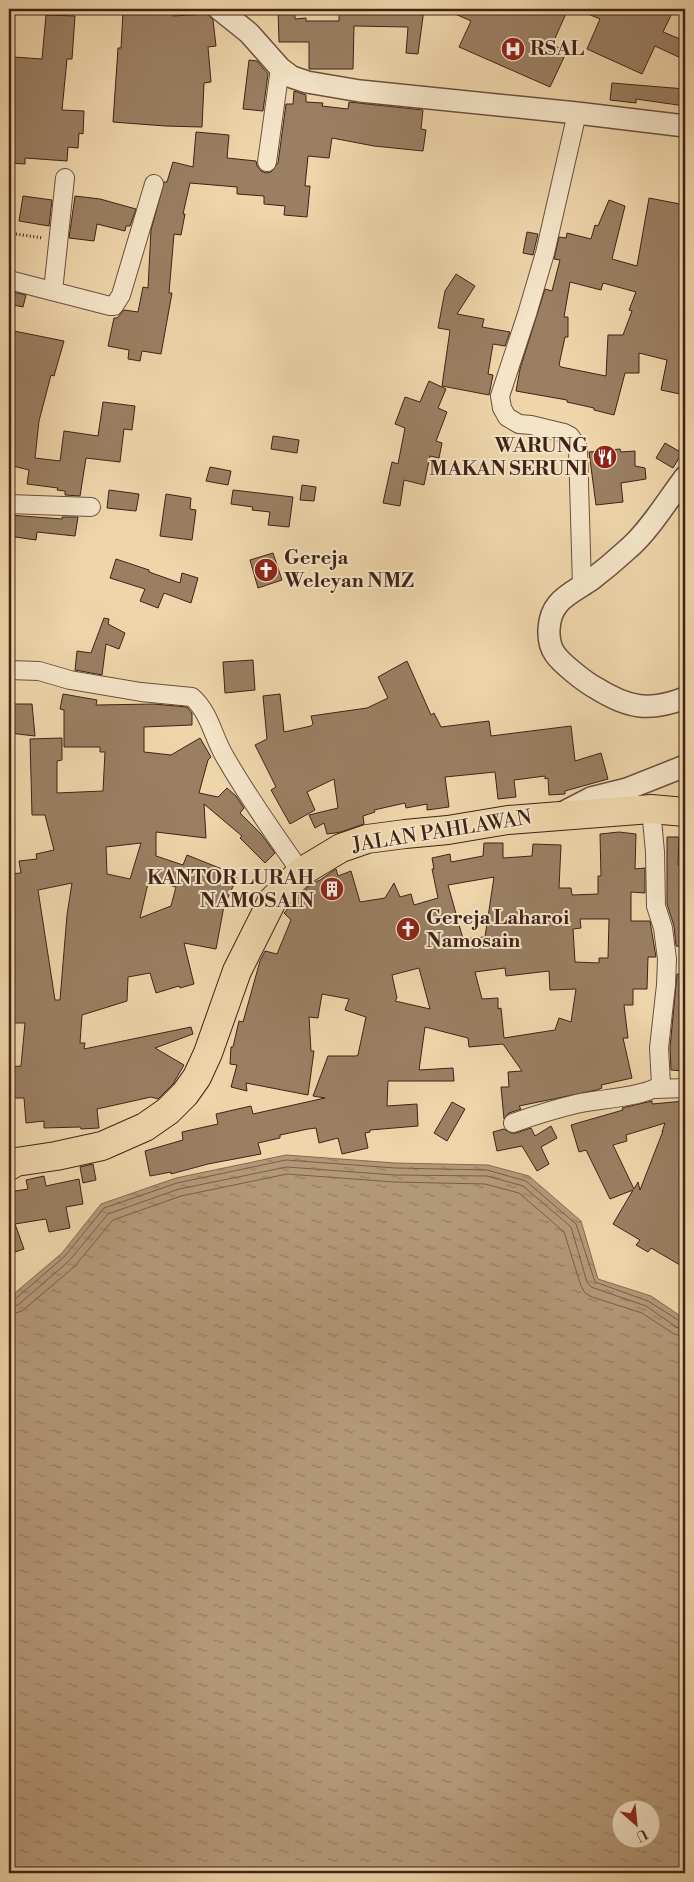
<svg xmlns="http://www.w3.org/2000/svg" width="694" height="1882" font-family="'Libre Bodoni',serif">
	<defs>
		<pattern id="water-ripples" width="26" height="14" patternUnits="userSpaceOnUse" patternTransform="scale(1.25)"><rect width="26" height="14" fill="#b39878"/><path d="M2 4q2-2 4 0t4 0M15 11q2-2 4 0t4 0" fill="none" stroke="#937c61"/></pattern>
	</defs>
	<rect width="100%" height="100%" fill="#eed5aa"/>
	<filter id="stains"><feTurbulence type="fractalNoise" baseFrequency=".004" numOctaves="4"/><feColorMatrix values="0 0 0 0 .2 0 0 0 0 .09 0 0 0 0 .02 0 0 0 .5 -.17"/></filter>
	<radialGradient id="worn" r=".72"><stop offset=".6" stop-color="#630" stop-opacity="0"/><stop offset="1" stop-color="#630" stop-opacity=".3"/></radialGradient>
	<path fill="url(#water-ripples)" stroke="#856951" fill-rule="evenodd" d="M286,1155L395,1163L488,1165L529,1176L581,1221L598,1279L651,1296L685,1319V1873H9V1298L62,1253L101,1204L176,1178ZM622,1810H652V1840H622Z"/>
	<g fill="none" stroke-linecap="round" stroke-linejoin="round">
		<g stroke="#7a5d48" stroke-width="1">
			<path d="M9,1301L14,1300L65,1256L104,1208L177,1183L286,1160L395,1168L487,1170L526,1181L576,1224L595,1282L648,1301L681,1322L685,1323"/>
			<path d="M9,1307L18,1305L69,1261L108,1214L179,1189L287,1167L394,1175L487,1176L523,1186L571,1227L587,1282L591,1287L646,1306L678,1328L685,1329"/>
			<path d="M9,1315L22,1311L74,1267L113,1220L181,1196L287,1174L394,1182L485,1184L519,1193L564,1232L581,1286L585,1293L592,1297L642,1313L674,1334L685,1337"/>
		</g>
	</g>
	<g fill="#9a7f63" stroke="#402217" fill-rule="evenodd">
		<path d="M153,9H174L173,16L208,14L213,20L216,46L208,47L211,82L204,83L202,127L165,126L113,122L118,48H121L123,12L152,13Z"/>
		<path d="M339,9H424L418,54L406,53L408,27L354,26L353,69H309V42H279L278,10H295V19L306,18V21H339Z"/>
		<path d="M444,9H568L552,45L567,51L550,87L459,47L471,21Z"/>
		<path d="M576,9H674L663,32L685,41V60L655,46L642,74L587,49L600,19Z"/>
		<path d="M46,15L75,16L72,59H67L62,110L84,111L83,134L79,133L78,148L68,147L67,161L25,158V164L9,163V104L13,57L42,59Z"/>
		<path d="M249,60L257,61L268,74L263,111L243,109Z"/>
		<path d="M612,83L685,89V106L636,99V103L610,100Z"/>
		<path d="M294,91L306,95V102L323,103L322,106L348,109L349,102L423,110L421,129L426,130L423,151L374,146L332,138L329,158L308,156L305,186H310L307,217L284,215L285,206L264,204V196L237,194V187L190,183L183,214H185L181,235L174,234L169,293H172L161,354L142,351L140,361L128,359L129,350L108,346L114,318H117L124,310L138,312L143,287L148,288L151,230L164,182H167L173,162L193,167L196,132L229,135L227,158L256,161L257,166L261,171L266,173L271,172L278,163L286,104H293Z"/>
		<path d="M23,196L52,200L49,226L19,221Z"/>
		<path d="M75,196L100,199L136,209L130,226H126L125,231L97,224L94,241L69,238Z"/>
		<path d="M649,198L685,205V296L682,326L685,327V395L661,390L667,360L639,353V373H625L614,415L594,410V408L567,402V400L516,391L520,369L545,289L552,291L560,260L554,259L559,237L566,238L567,233L591,239L595,225L598,226L609,200L625,206L612,259L637,266ZM570,282L601,290L603,283L636,292L629,310L632,311L623,335H608L606,376L561,367L559,365L565,337H568V317H564Z"/>
		<path d="M527,232L538,234L533,255L523,253Z"/>
		<path d="M456,274L475,286L457,314L484,319L482,327L510,332L505,346L493,344L488,374L493,375L489,395L442,386L450,330L438,328L445,291Z"/>
		<path d="M9,291L26,295L23,307L9,304Z"/>
		<path d="M9,330L64,341L54,376L51,375L39,421L35,458L60,461L64,431L98,436L103,402L135,406L132,430L124,429L120,462L86,458L80,496L65,495V491L57,490L58,488L27,484L29,470L9,465Z"/>
		<path d="M429,381L446,389L438,408L447,412L436,441L442,443L439,458L430,456L424,485L404,480L400,506L383,503L392,462L398,464L405,428L395,424L405,397L420,402Z"/>
		<path d="M273,436L299,440L297,453L271,449Z"/>
		<path d="M665,443L682,453L673,468L656,458Z"/>
		<path d="M620,449L621,452L635,451V466L645,468L646,479L621,483L623,502L596,505L589,452Z"/>
		<path d="M210,467L231,471L228,485L206,481Z"/>
		<path d="M302,485L316,487L314,501L300,500Z"/>
		<path d="M109,490L139,494L136,511L107,508Z"/>
		<path d="M233,490L293,497L289,527L268,525L270,512L252,510L253,507L231,504Z"/>
		<path d="M166,494L191,498L190,509L196,510L192,540L160,536Z"/>
		<path d="M9,515L62,519V517H78L75,536L37,532L36,540L9,536Z"/>
		<path d="M273,553L282,580L258,588L250,560Z"/>
		<path d="M116,559L149,570V572L180,583L182,573L198,578L191,603L164,593L158,608L140,601L145,589L110,578Z"/>
		<path d="M104,618L109,619L108,624L125,633L119,649L106,644L102,675L75,670L77,651L91,653Z"/>
		<path d="M253,660L255,690L225,693L223,662Z"/>
		<path d="M407,661L431,715L434,713L441,727L489,721L491,736L571,726L575,761L601,753L608,779L565,791V794L549,795L548,778L545,779V776L514,780L516,797L498,799L495,772L445,777L449,807L427,810V804L406,808L405,803L374,810L375,812L363,816L364,824L341,832L327,834L324,823L315,828L309,815L338,808L334,779L307,792L315,810L290,824L271,790L276,787L255,745L267,739L263,696L280,694L284,732L311,726L313,724L311,716L367,708L388,698L378,677Z"/>
		<path d="M63,694L97,700L96,705L154,704L187,707L192,713V725L144,727V752L171,755L200,738L211,757L208,760L199,793L218,797L227,788L236,796L244,808L240,813L261,834L275,853L265,863L240,838L242,836L204,804L206,838L156,832V856L183,865L187,855L222,869L221,871L237,878L224,906L216,949L184,943L194,984L180,988L179,986L156,993L150,973L128,977L127,1001L82,1015L80,1043H85L84,1049L191,1027L193,1034L155,1048L184,1065L173,1084L158,1099L151,1097L97,1109L99,1128L81,1129L80,1127L44,1128V1121L26,1123L24,1098H9V1067L21,1066L25,1023H11L13,988H9V874L21,873L19,861L37,859L36,854L54,850L45,815H32L30,739L62,738V760L57,761V793L103,791L105,752H100V747H64V710L60,709ZM141,843L130,879L107,874L106,847ZM149,879L176,887L171,906L140,918ZM72,883L67,915L60,1000H55L38,890Z"/>
		<path d="M9,704H32L35,736L9,733Z"/>
		<path d="M619,832L636,834L635,869L645,868V893L631,892V921H650L656,957H648L647,989H633V1005H624L628,1038H623L632,1078L601,1085L602,1088L597,1090L519,1106L521,1109L509,1113L504,1119L501,1087H509L508,1072L522,1071L503,1044L469,1047L468,1038L425,1027L419,1070L453,1068L454,1081H388L387,1106L417,1104L418,1126L370,1130V1132L365,1133L368,1148L342,1154L338,1138L319,1143L316,1128L308,1129L280,1135V1138L258,1143L261,1154L208,1164L171,1174V1172L150,1176L145,1151L183,1140L182,1132L218,1124L216,1114L251,1106L253,1114L325,1098L313,1096L328,1056H356L358,1055L366,1017L345,1010L349,999L322,994L318,1018L309,1017L311,1051H314L308,1095L246,1083L247,1091L231,1087L237,1065L230,1064L231,1047H233L239,1021L243,1022L260,961L265,951L277,954L291,920L284,913L311,884L320,880L336,869L338,876L351,871L360,902L385,898L394,883L400,897L411,894L414,905L438,898L432,869H434L432,858L450,854L451,862L483,856L484,843H503V858L532,856L533,844L561,845L559,888H571L572,895L598,894V876H601L600,834ZM494,877L485,937L463,939L448,885ZM580,919H609L608,958H599V963L575,962L573,929L581,928ZM419,968L430,1009L395,1001L397,998L392,975ZM505,968L506,976L549,971L550,990L576,989L571,1022L559,1018L555,1030L504,1038L501,1008L498,1009V998L482,999L475,972Z"/>
		<path d="M667,837H679L678,865H684L682,921H685V947L676,946L674,926L667,904Z"/>
		<path d="M677,974L685,975V1071L671,1070L670,1048Z"/>
		<path d="M652,1101V1104L685,1101V1268L651,1248L648,1252L636,1245L640,1240L613,1224L633,1190L610,1199L586,1150L579,1152L571,1125L623,1110L622,1108ZM665,1123L662,1132L663,1131L640,1190L638,1182L634,1189L613,1145L627,1141L626,1135Z"/>
		<path d="M452,1102L465,1109L447,1141L434,1133Z"/>
		<path d="M551,1126L557,1138L541,1147L549,1164L537,1171L522,1146L497,1151L493,1132L504,1129L511,1133H516L531,1128L535,1136Z"/>
		<path d="M93,1164L96,1180L83,1183L80,1167Z"/>
		<path d="M44,1176L46,1186L79,1179L83,1204L66,1207L70,1228L49,1232L46,1219L15,1224L24,1249L9,1254V1192L28,1189L26,1180Z"/>
	</g>
	<g fill="none" stroke-linecap="round" stroke-linejoin="round">
		<g stroke="#6c4f3c" stroke-width="20">
			<g id="minor">
				<path d="M577,113L545,253L527,314L500,396L502,408L507,417L519,424L531,425L564,433L570,436L578,448L582,586"/>
				<path d="M267,162L280,68"/>
				<path d="M9,280L110,306H114L121,295L154,184"/>
				<path d="M53,291L65,178"/>
				<path d="M9,504L91,507"/>
				<path d="M9,670L39,671L70,680L141,692L192,697C210,713 213,737 225,757C248,797 274,834 301,872"/>
				<path d="M657,1089L685,1088"/>
				<path d="M513,1123C533,1116 555,1109 576,1104C596,1099 649,1097 661,1084L659,1048L666,985L667,959L663,928L656,906L655,852L651,809"/>
			</g>
		</g>
		<g stroke="#6c4f3c" stroke-width="24">
			<g id="tertiary">
				<path d="M219,9L249,33L280,68L292,77L307,82L360,91L577,113L685,126"/>
				<path d="M685,477C669,498 649,531 629,548C617,559 604,570 591,580C581,587 566,594 558,604C547,617 546,641 555,654C561,663 586,683 596,688C628,708 649,712 685,698"/>
				<path d="M562,813L591,798L627,789L685,766"/>
			</g>
		</g>
		<g stroke="#402217" stroke-width="30">
			<path id="trunk" d="M9,1166L16,1162L56,1156L102,1146L145,1127L168,1111L185,1094L197,1077L208,1053L237,971L272,901L301,872L341,848L367,839L405,834L448,830L508,820L651,809L685,812"/>
		</g>
		<path stroke="#402217" stroke-width="3" stroke-dasharray="1 2.5" stroke-linecap="butt" d="M9,233L43,238"/>
		<use href="#minor" stroke="#f4e4c8" stroke-width="18"/>
		<use href="#tertiary" stroke="#f4e4c8" stroke-width="21"/>
		<use href="#trunk" stroke="#eed5aa" stroke-width="28"/>
	</g>
	<defs>
		<g id="hospital-disc" transform="scale(1.25)"><circle r="9.5" fill="#8f2418" stroke="#f4e4c8"/><path d="M-5-5h3v3.5h4V-5h3V5h-3V1.5h-4V5h-3Z" fill="#fff"/></g>
		<g id="restaurant-disc" transform="scale(1.25)"><circle r="9.5" fill="#8f2418" stroke="#f4e4c8"/><path d="M-5-6h1v4h1v-4h1v4h1v-4h1v5L-1.5 .5V6h-2V.5L-5-1ZM5-6V6H3V1.5H1.5Q1.5-4 5-6Z" fill="#fff"/></g>
		<g id="church-disc" transform="scale(1.25)"><circle r="9.5" fill="#8f2418" stroke="#f4e4c8"/><path d="M-1.2-6h2.4v3.5h3.3v2.4h-3.3V6h-2.4V-.1h-3.3v-2.4h3.3Z" fill="#fff"/></g>
		<g id="building-disc" transform="scale(1.25)"><circle r="9.5" fill="#8f2418" stroke="#f4e4c8"/><path d="M-4-6H4V6H1V3H-1V6H-4ZM-2.5-4.3h1.7v1.8h-1.7ZM.8-4.3h1.7v1.8H.8ZM-2.5-1h1.7V.8h-1.7ZM.8-1h1.7V.8H.8Z" fill="#fff"/></g>
	</defs>
	<g fill-rule="evenodd">
		<use href="#hospital-disc" x="513" y="49"/>
		<use href="#restaurant-disc" x="605" y="457"/>
		<use href="#church-disc" x="266" y="570"/>
		<use href="#building-disc" x="332" y="889"/>
		<use href="#church-disc" x="408" y="929"/>
	</g>
	<g text-anchor="middle" dominant-baseline="central" stroke-width="4" stroke-linejoin="round" paint-order="stroke">
		<g font-size="20" font-weight="bold" fill="#402217" stroke="#f4e4c8" text-anchor="start">
			<text x="530" y="49">RSAL</text>
			<text x="588" y="446" text-anchor="end">WARUNG<tspan x="588" dy="23">MAKAN SERUNI</tspan></text>
			<text x="284" y="558">Gereja<tspan x="284" dy="23">Weleyan NMZ</tspan></text>
			<text x="314" y="878" text-anchor="end">KANTOR LURAH<tspan x="314" dy="23">NAMOSAIN</tspan></text>
			<text x="426" y="918">Gereja Laharoi<tspan x="426" dy="23">Namosain</tspan></text>
		</g>
		<g font-size="20" fill="#402217" stroke="#f4e4c8">
			<text transform="translate(442 832) rotate(-9)">JALAN PAHLAWAN</text>
		</g>
	</g>
	<rect width="694" height="1882" fill="none" stroke="#eed5aa" stroke-width="30"/>
	<rect x="10" y="10" width="674" height="1862" fill="none" stroke="#402217" stroke-width="2.5"/>
	<rect x="15" y="15" width="664" height="1852" fill="none" stroke="#402217"/>
	<g transform="translate(636 1824) rotate(153)"><circle r="24" fill="#f4e4c8" stroke="#ac9681"/>
	<path d="M0-4L9 19L0 12L-9 19Z" fill="#8f2418"/>
	<text y="-8" font-size="14" font-weight="bold" text-anchor="middle" fill="#402217">U</text>
	</g>
	<rect width="100%" height="100%" filter="url(#stains)"/>
	<rect width="100%" height="100%" fill="url(#worn)"/>
</svg>
